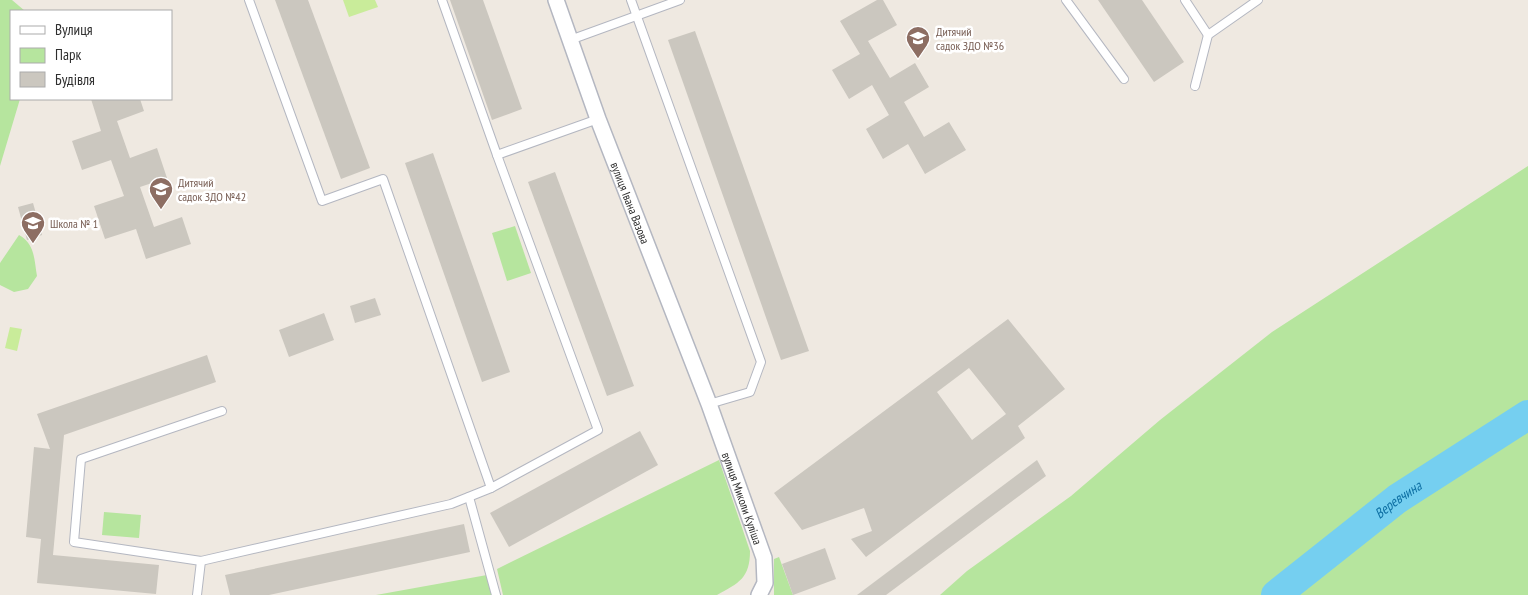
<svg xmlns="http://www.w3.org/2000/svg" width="1528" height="595" font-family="'PT Sans Narrow',sans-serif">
	<rect width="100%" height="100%" fill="#efe9e1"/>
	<g fill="#b6e59e">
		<path d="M0,0H12L25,11H11V99H20L0,166Z"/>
		<path d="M1528,166V595H940L967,571L1071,496L1160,420L1272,332Z"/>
		<path d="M515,226L531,273L507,281L492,233Z"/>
		<path d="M19,235C35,244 34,259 37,276L28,289L14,292L0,285V263Z"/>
		<path d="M719,460L750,551C750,578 739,583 717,595H503L497,569Z"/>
		<path d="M104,512L141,515L139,538L102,535Z"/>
		<path d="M779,557L793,595H774V559Z"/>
		<path d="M487,575L492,595H376Z"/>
	</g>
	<g fill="#c9ec9a">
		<path d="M343,0H375L378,7L349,17Z"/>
		<path d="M10,327L22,329L17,351L5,348Z"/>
	</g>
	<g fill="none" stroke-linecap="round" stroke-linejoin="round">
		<path stroke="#75cff0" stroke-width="30" id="s1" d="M1276,595L1397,499L1528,415"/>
	</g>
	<g fill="#cbc7bf" fill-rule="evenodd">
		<path d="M275,0H308L370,168L341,179Z"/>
		<path d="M450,0H483L522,109L492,120Z"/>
		<path d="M877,0H883L897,25L868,41L890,78L915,63L929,87L904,102L924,137L949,122L966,150L925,174L908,144L883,159L866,129L889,115L872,85L849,99L832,70L860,54L840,21Z"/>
		<path d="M1098,0H1142L1184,62L1154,82Z"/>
		<path d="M695,31L809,351L781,360L668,40Z"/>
		<path d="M91,99H140L144,111L117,121L130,158L157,148L167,178L140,187L154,227L182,217L191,244L146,259L136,229L105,239L94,206L124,196L111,160L82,170L72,141L101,131Z"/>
		<path d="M433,153L510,372L482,382L405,163Z"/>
		<path d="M555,172L634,386L607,396L528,182Z"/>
		<path d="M33,203L42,235L27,240L18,207Z"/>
		<path d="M375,298L381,315L355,323L350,306Z"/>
		<path d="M324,313L334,340L289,357L279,330Z"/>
		<path d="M1008,319L1065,389L1018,426L1025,438L866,557L851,539L872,531L864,508L802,530L774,493ZM969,368L1006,414L972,440L937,392Z"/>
		<path d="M207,355L216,382L64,435L53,555L159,565L156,594L37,583L41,539L26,537L34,447L50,449L37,414Z"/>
		<path d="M640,431L658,465L509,547L490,513Z"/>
		<path d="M1037,460L1046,476L886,595H857Z"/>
		<path d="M464,524L470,552L269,595H230L225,575Z"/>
		<path d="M825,548L836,579L793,595L782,564Z"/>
	</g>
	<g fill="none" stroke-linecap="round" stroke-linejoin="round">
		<g stroke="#b4b7c1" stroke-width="10">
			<g id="lane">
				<path d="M249,0L322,201L383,179L491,488L598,430L497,155"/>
				<path d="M442,0L497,155L598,119"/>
				<path d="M631,0L761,362L750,392L709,404"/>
				<path d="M1066,0L1124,79"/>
				<path d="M1185,0L1208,35"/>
				<path d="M570,40L680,0"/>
				<path d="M1195,86L1208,35L1258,0"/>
				<path d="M222,411L81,459L74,542L201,561L451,504L491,488"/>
				<path d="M469,497L496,595"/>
				<path d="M197,595L201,561"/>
			</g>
		</g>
		<g stroke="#b4b7c1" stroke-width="18">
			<g id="street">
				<path id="s2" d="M556,0L598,119L709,404L764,558L765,583L759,595"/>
			</g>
		</g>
		<use href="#lane" stroke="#fff" stroke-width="8"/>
		<use href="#street" stroke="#fff" stroke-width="15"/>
	</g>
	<defs>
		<g id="school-pin" transform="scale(1.25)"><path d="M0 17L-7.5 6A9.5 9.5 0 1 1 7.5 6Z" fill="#8d6e63" stroke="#fff"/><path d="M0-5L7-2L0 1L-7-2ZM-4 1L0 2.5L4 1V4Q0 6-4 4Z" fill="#fff"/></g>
	</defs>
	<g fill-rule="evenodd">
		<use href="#school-pin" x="918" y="38"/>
		<use href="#school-pin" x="161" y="189"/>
		<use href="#school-pin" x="33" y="223"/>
	</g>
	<g text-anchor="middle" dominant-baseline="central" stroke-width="5" stroke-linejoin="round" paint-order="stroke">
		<g font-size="12" fill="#785e54" stroke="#fff" text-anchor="start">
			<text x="936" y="31">Дитячий<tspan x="936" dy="14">садок ЗДО №36</tspan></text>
			<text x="178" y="182">Дитячий<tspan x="178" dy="14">садок ЗДО №42</tspan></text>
			<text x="50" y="223">Школа № 1</text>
		</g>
		<g font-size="12" fill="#2e2e2e" stroke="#fff">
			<text stroke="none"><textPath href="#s2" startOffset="216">вулиця Івана Вазова</textPath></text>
			<text stroke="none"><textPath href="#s2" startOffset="532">вулиця Миколи Куліша</textPath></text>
		</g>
		<g font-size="14" font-style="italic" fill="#0d6fa3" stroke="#fff">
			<text stroke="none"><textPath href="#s1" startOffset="155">Веревчина</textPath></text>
		</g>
	</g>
	<rect x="10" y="10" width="162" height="90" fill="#ffffff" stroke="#ababab"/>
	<rect x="20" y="26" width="25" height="8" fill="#ffffff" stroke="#ababab"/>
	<text x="55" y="35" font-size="15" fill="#2e2e2e">Вулиця</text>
	<rect x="20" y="48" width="25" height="15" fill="#b6e59e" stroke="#ababab"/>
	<text x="55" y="60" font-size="15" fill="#2e2e2e">Парк</text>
	<rect x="20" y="72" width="25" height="15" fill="#cbc7bf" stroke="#ababab"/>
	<text x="55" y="85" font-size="15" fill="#2e2e2e">Будівля</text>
</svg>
